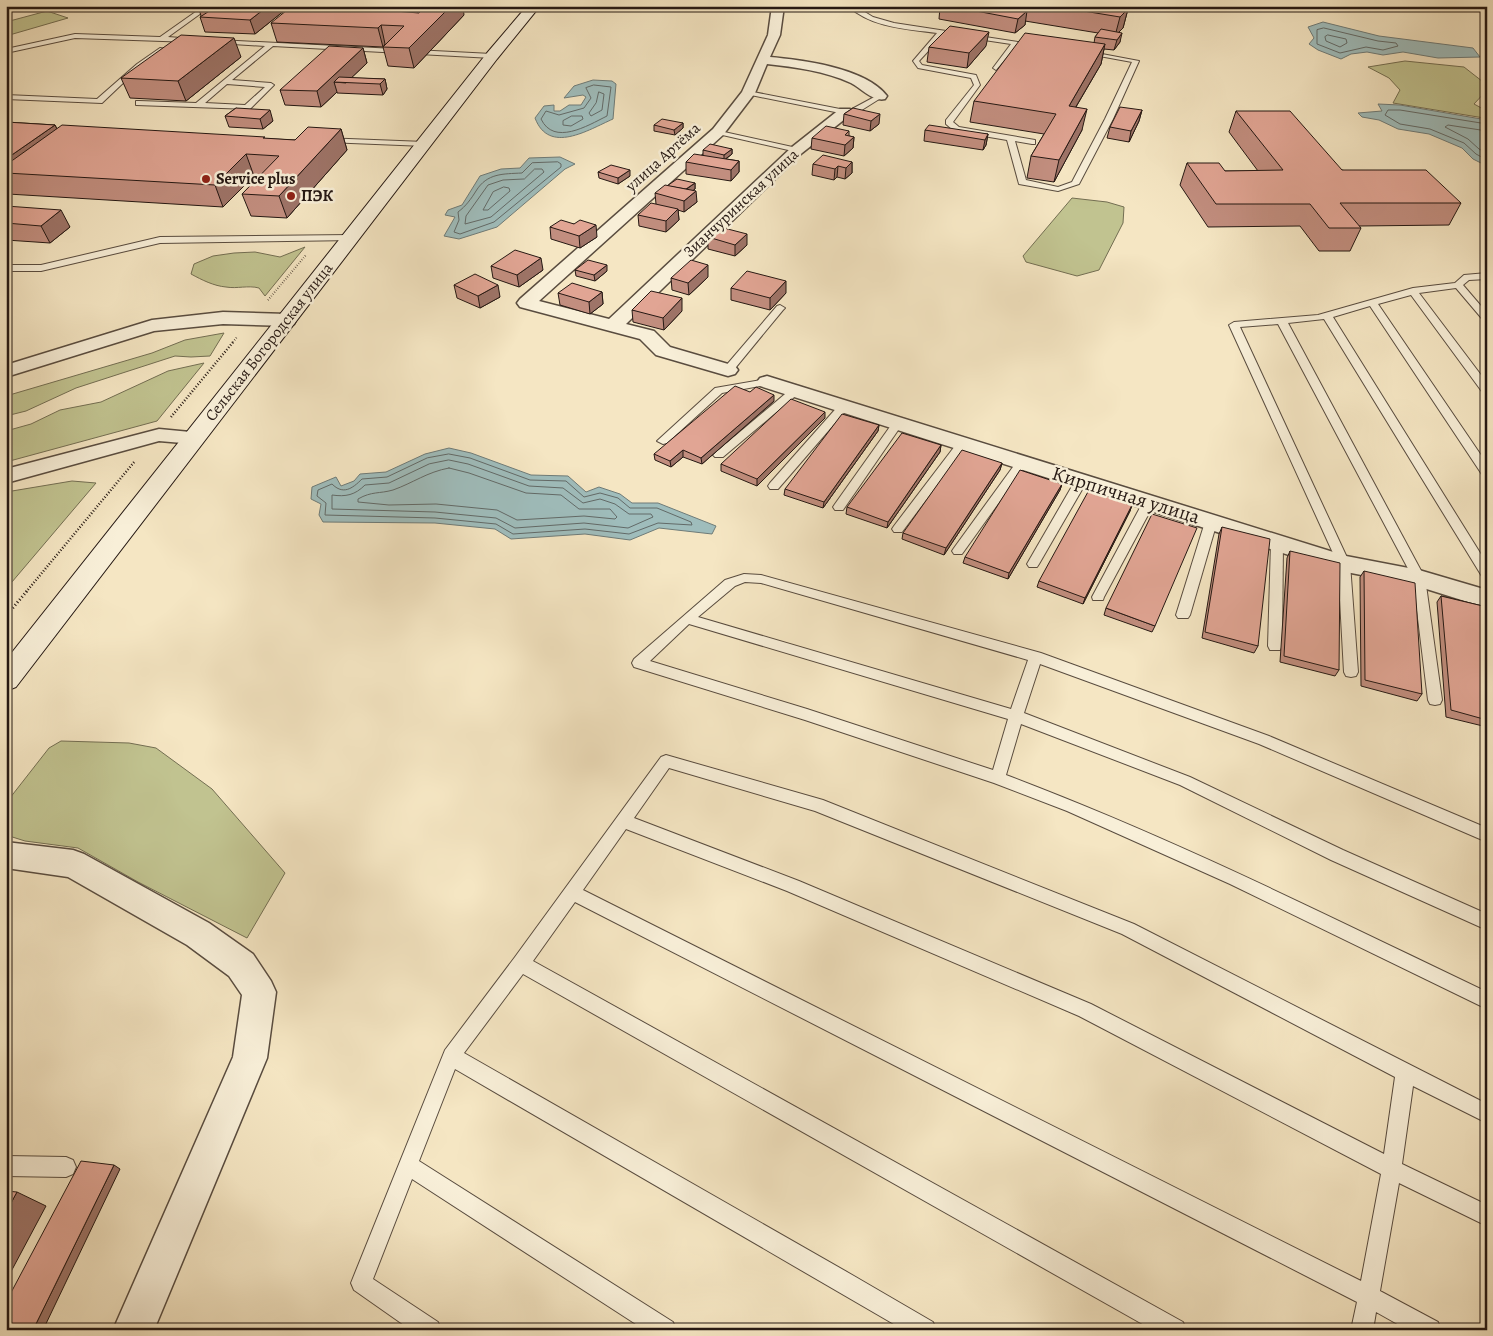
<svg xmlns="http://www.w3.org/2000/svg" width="1493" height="1336" font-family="Alegreya,serif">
	<rect width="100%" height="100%" fill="#f5e6c3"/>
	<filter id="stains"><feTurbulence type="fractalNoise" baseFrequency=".004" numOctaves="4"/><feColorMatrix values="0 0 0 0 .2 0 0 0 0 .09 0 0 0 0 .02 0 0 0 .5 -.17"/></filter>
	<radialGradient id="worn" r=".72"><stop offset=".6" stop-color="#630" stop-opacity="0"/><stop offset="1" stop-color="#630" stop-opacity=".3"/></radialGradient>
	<g fill="#c1c390" stroke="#736e52">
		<path d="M47,11L68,18L6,36V22Z"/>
		<path d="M1405,61L1464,67L1487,85V90L1474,104L1487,111V117L1484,118L1393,103L1400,90L1389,78L1368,67Z"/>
		<path d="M1072,198L1107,202L1124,207L1123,223L1099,270L1077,276L1026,262L1023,256Z"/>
		<path d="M305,247L265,296L259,288C248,285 237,289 226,287C214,286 202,280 191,274L194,264L213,256L234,253L255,252L280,257Z"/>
		<path d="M224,333L210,356L191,357L175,356L76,388L26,411L6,416V396L152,353L185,340Z"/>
		<path d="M204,363L157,421L6,462V431L31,424L60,410L101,402L168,371Z"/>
		<path d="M72,481L96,483L6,589V492Z"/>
		<path d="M61,741L129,743L156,748L212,789L285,873L247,938L138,882L78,848L25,841L6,835V803L49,748Z"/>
	</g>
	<g fill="#9fbdbc" stroke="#6e7b78">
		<path d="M1323,22L1379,36L1473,48L1480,57L1438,58L1403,52L1383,55L1367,52L1351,54L1341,59L1318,50L1309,44L1314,38L1308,27Z"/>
		<path d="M593,80L612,81L616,84L613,119C588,130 549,155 535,118L544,106L554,105V111H560L569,105H581L586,97L583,95L564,98L574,86Z"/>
		<path d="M1378,104L1400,105L1487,120V166L1473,159L1462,148L1429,134L1398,129L1379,120L1362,117L1358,113L1382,111Z"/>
		<path d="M560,157L575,164L565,169L497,227L459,239L444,236L455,217L445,215L448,210L462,205L480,176L501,169L520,168L529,158Z"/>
		<path d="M449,448L471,453L531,475L568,476L586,492L599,487L620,494L632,503H658L716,526L712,534L659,528L630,540L585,534L511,539L495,529L435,523L323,522L319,515L321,504L311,499L312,487L336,477L341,486L354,481L360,474L386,472L425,454Z"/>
	</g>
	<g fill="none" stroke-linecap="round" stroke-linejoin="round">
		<g stroke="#626a68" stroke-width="1">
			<path d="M1324,28L1378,41L1396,43L1398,46L1383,50L1366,47L1340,53L1317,44V30Z"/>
			<path d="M1328,35L1346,39L1347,43L1340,47L1326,41L1325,37Z"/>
			<path d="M594,85L611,87L607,116C587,126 554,146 541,119L546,111L559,115L584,108L591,98L586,88Z"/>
			<path d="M599,92L604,94L602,110L591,116L589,113L596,103Z"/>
			<path d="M572,116H582L583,119L571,126L563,125V121Z"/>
			<path d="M1487,124L1400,110H1388L1385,115L1400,124L1430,129L1464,143L1476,154L1487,160"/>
			<path d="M1487,131L1448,125L1445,127L1468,139L1479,149L1487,153"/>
			<path d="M558,162L561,164V167L494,222L460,234L454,232L459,220L458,212C466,206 471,199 476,191C487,173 503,174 522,173L532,163Z"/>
			<path d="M535,169H542L544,172L491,217L465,224L466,216L488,185L503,180L524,179Z"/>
			<path d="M504,187L509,188L510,191L488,210H483L493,192Z"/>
			<path d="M449,454L470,458L530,480L566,481L584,497L600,493L618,498L630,508H657L691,522L692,525L658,523L629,534L585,529L513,534L496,524L435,518L325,515L326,503L317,496L318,490L332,484C343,495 352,489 362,479L387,477L427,458Z"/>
			<path d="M449,460L468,464L529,486L563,488L583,503L600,499L615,504L629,514H651L653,517L628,528L584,523L515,528L496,518L435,512L332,509V495C346,497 355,495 365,485L389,483L429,464Z"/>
			<path d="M449,468L469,473L526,493L561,495L579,509H610L617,517L615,519L584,516L517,520L497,510L436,504L389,505L358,502V499C372,491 379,494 393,490C413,483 427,472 449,468Z"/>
		</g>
		<g stroke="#594c3f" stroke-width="2">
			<g id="lane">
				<path d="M204,6H211L168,37L194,39V41L192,42L75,38L6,53V49L75,34L160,37Z"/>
				<path d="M735,6H750L751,7L748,9Z"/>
				<path d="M848,6H855L873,17L894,23L1037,45V47L1035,48L1017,45L996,70L993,68L1011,44L944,34L919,61L922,65L976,75L980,85L953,122L959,127L1035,140V144H1032L1015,141L1026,180L1058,187L1072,182L1105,119L1132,62L1083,53L1086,51L1139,61L1113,119L1079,184L1058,191L1019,184L1007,140L954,131L946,124V120L974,85L971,78L918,68L913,61L937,33C907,29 872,28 848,6Z"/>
				<path d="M219,40L492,54L495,56L492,58L273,46L232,80L271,83L274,85L250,109L136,105V101H139L196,103L265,46L217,43V41ZM227,84L265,87L245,105L205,103Z"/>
				<path d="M160,48L165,49L141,66L102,103L6,99V95L97,99L137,64Z"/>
				<path d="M748,91L845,110L852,109L878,95L884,96L857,113L845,114L746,94V92Z"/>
				<path d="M715,130L797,148L801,150L797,152L718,134H715Z"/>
				<path d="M323,138L425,142L429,144L425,146L326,142L322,140Z"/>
				<path d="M351,235L355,238L354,240L160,243L41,271H6V265H41L160,237Z"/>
				<path d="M1487,273V279L1469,280L1463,285L1487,313V322L1484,321L1456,288L1419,293L1487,383V394L1483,393L1411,295L1378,304L1487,464V477L1483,476L1370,306L1333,317L1487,564V579L1483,578L1324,319L1288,323L1425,578L1442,700L1440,704L1435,705L1430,704L1428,700L1413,578L1278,324L1240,327L1350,564L1358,672L1356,676L1351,677L1346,676L1344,672L1338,564L1229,325L1234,322L1318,315L1413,288L1455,283L1464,275Z"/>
				<path d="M780,305L785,308L783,310L732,372H724L723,370L724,368L777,306Z"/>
				<path d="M767,379L771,380L772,382L771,384L722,393L667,443L663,444L657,441L715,388Z"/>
				<path d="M795,388L799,389L800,391L799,393L723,457H715L713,455L715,453L791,389Z"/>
				<path d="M844,403L848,404L849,406L848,408L778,489H770L768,486L770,483L840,404Z"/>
				<path d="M898,420L903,423L843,510H835L833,507L835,504L894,421Z"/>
				<path d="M962,441L968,444L902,532H894L892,529L894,526L958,442Z"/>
				<path d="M1022,458L1028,462L962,554H954L952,551L954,548L1018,460Z"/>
				<path d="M1081,477L1087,481L1039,564L1037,567H1029L1027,564L1075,481Z"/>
				<path d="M1149,498L1155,502L1104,597L1103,600H1093L1092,597L1143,502Z"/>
				<path d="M1211,518L1217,522L1190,615L1188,618H1178L1176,615L1205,522Z"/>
				<path d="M1277,539L1283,543L1282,646L1280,650H1270L1268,646L1271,543Z"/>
				<path d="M744,574L761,575L1041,653L1269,736L1487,828V842L1259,744L1040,664L1024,713L1190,777L1343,850L1487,914V930L1331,860L1180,785L1021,724L1006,775C1171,837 1328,916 1487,992V1009L1230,884L1067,811L994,783L805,720L634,667L632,663L634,659L725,580ZM745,582L761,583L1028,660L1011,709L698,617L735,586ZM689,624L1008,719L993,770L807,709L650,661Z"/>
				<path d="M666,755L823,800L1134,924L1487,1104V1123L1413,1086L1402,1164L1487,1205V1226L1399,1183L1380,1291L1438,1322L1441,1330H1408L1376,1312L1373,1330H1351L1357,1302L575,902L533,961L1183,1322L1186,1330H1153L523,974L464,1053L854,1276L933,1322L936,1330H904L455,1069L419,1161L673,1322L676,1330H645L412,1179L373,1279L438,1322L441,1330H411L354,1290L351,1283L445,1050L515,957L661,757ZM669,768L815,811L1122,934L1395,1077L1384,1154L1091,1004L799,881L634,818ZM626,829L787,891L1079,1016L1381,1174L1361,1281L583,890Z"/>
				<path d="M6,1156L66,1157L73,1160L76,1167L73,1174L66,1177L6,1176Z"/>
			</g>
		</g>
		<g stroke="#594c3f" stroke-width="3">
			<g id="street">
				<path d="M772,6H784L780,35L770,57C803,60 866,68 887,96L885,99C873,102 861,88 851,83C825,71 795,67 767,64L755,93L723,135L539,301L609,319L792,147L840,109H850L852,112L850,115L802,153L626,324L654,331L670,347L735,366L738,370L735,374L728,376L656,355L640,339L520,307L517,303L520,299L713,129L742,92L768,35Z"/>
				<path d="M223,312L287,314L294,316L296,320L294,324L287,326L223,324L154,331L6,377V365L152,320Z"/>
				<path d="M767,376L1346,556L1419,570L1487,590V608L1417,586L1336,570L760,386L757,382L760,378Z"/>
				<path d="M159,429L201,433L205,438L201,443L194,444L159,441L6,483V469Z"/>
				<path d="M6,842L73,850L84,854L209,923L253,954L271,981L276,992L267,1058L154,1330H113L233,1057L242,995L229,976L187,945L68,877L6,868Z"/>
			</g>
		</g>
		<g stroke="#251813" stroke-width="2">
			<path id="secondary" d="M527,6H540L497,59L16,687L6,691V660L487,53Z"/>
		</g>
		<g stroke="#251813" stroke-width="2" stroke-dasharray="0.5 2" stroke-linecap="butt">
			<path d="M268,300L306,255"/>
			<path d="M233,342L237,337"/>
		</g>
		<g stroke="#251813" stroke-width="2.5" stroke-dasharray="1 2" stroke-linecap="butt">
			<path d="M171,417L234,341"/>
			<path d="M26,592L135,461"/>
		</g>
		<path stroke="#251813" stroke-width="3" stroke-dasharray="1 2.5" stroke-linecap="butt" d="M6,616L27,591"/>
		<use href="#lane" fill="#f8efd8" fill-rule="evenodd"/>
		<use href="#street" fill="#f8efd8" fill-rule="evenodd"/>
		<use href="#secondary" fill="#f8efd8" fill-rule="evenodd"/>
	</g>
	<g fill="#c28e7f" stroke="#251813">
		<path d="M290,6L255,34L205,32L200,17L201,16L199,9Z"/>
		<path d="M938,6H1113L1128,9L1123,28L1119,32L1120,42L1114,50L1104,49L1101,64L1076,107L1082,130L1054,182L1027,178L1031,156L1044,134L970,122L974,101L1094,43L1095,37L1098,33L1025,21V25L1015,33L939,19L940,7Z"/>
		<path d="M1371,6H1465L1398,10Z"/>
		<path d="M420,10L418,12L464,15L414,68L388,66L383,47L277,42L271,23Z"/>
		<path d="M986,46L967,68L927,62L929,47Z"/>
		<path d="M363,48L367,63L351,78L385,79L387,89L383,95L337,93V92L321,107L285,105L280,90Z"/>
		<path d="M241,57L186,101L130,98L121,78Z"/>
		<path d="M236,108L273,121L263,129L229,127L225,116Z"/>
		<path d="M853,108L879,124L870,131L843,125L844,114Z"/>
		<path d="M1142,110L1139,121L1129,142L1107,138L1110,127Z"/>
		<path d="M1236,111L1342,170L1461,203L1449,225L1359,226L1361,228L1350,251H1319L1300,226L1208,227L1180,185L1187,163L1225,171H1258L1229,132Z"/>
		<path d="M6,122L55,125L57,129L295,140L341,129L347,150L287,218L251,216L242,194L259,177L254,176L223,207L8,194L6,190Z"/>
		<path d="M683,123V128L675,135L654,131V125Z"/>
		<path d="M925,130L988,134L986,145L983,150L924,141Z"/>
		<path d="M849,131V136L854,137L853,148L844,156L811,149L812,138Z"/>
		<path d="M732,149V154L726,159L739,161V172L731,181L686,174V162L703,155V150Z"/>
		<path d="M852,162V173L845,179L837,177L834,180L812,175L813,164Z"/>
		<path d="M598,172L630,176L618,184L599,178Z"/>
		<path d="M695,183V189L693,190L697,202L684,212L678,210L679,220L666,232L639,226L638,215L656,204L655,193Z"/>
		<path d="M6,206L70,227L50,243L6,240Z"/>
		<path d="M574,224L597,237L580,248L551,239L550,227Z"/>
		<path d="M708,237L747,245L735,256L708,249Z"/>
		<path d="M491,266L543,270L519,287L493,278Z"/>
		<path d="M575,270L607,271L595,281L576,276Z"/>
		<path d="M708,277L689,295L672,290L671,278Z"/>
		<path d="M454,285L500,297L480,308L457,298Z"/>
		<path d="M731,288L786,293L770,310L731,300Z"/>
		<path d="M602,292L603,304L590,314L560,305L558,293Z"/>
		<path d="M632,310L682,311L664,330L633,322Z"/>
		<path d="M774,401L702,464L683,457L671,467L655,460L654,454Z"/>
		<path d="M825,418L757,486L721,471V464Z"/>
		<path d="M879,425L878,431L823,508L784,495L785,489Z"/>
		<path d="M941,445L940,452L887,528L846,514L847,507Z"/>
		<path d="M1002,463L1000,470L944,555L902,539L903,533Z"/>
		<path d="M1062,484L1060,490L1008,579L963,563L965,557Z"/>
		<path d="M1132,505L1130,511L1083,604L1037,587L1039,581Z"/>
		<path d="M1222,527L1258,646L1254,653L1202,638L1219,534Z"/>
		<path d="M1290,551L1339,670L1335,676L1280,662L1287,558Z"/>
		<path d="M1364,571L1422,694L1417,701L1361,686L1360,577Z"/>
		<path d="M1441,596L1487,607V727L1446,717L1437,602Z"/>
		<path d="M1106,608L1155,626L1152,632L1104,615Z"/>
	</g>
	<g fill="#9e7468" stroke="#251813">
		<path d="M268,6H290L255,34L250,20Z"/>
		<path d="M401,6H420V10L404,26L395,11Z"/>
		<path d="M451,6H463L464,15L414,68L409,48Z"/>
		<path d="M1128,9L1123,28L1115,36L1120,17Z"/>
		<path d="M1027,11L1025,25L1015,33L1018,19Z"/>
		<path d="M381,25L385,44L383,47L378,28Z"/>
		<path d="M989,32L986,46L967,68L969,53Z"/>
		<path d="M1122,33L1120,42L1114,50L1117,40Z"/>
		<path d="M234,38L241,57L186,101L178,81Z"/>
		<path d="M1105,44L1101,64L1064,127L1069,106Z"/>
		<path d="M363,48L367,63L346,83L334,82L337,92L321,107L317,91Z"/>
		<path d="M385,79L387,89L383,95L380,84Z"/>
		<path d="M1087,109L1082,130L1054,182L1059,160Z"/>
		<path d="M270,110L273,121L263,129L260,119Z"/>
		<path d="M1142,110L1139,121L1129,142L1131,131Z"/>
		<path d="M880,114L879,124L870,131L871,121Z"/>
		<path d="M683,123V128L675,135L674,130Z"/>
		<path d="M55,125L65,146L6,173V159Z"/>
		<path d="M341,129L347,150L287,218L279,196Z"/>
		<path d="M988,134L986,145L983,150L985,140Z"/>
		<path d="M854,137L853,148L844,156L845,145Z"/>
		<path d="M732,149V154L724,160V155Z"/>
		<path d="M246,154L254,176L223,207L215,185Z"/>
		<path d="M739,161V172L731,181V170Z"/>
		<path d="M852,162V173L845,179L846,168Z"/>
		<path d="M838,166L837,177L834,180L835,169Z"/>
		<path d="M630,170V176L618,184V178Z"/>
		<path d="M695,183V189L684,197V191Z"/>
		<path d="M696,191L697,202L684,212V201Z"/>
		<path d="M678,209L679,220L666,232V221Z"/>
		<path d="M61,210L70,227L50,243L41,226Z"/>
		<path d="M596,225L597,237L580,248L579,236Z"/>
		<path d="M747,234V245L735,256V245Z"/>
		<path d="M541,258L543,270L519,287L517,275Z"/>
		<path d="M607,265V271L595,281L594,275Z"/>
		<path d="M708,265V277L689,295L688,283Z"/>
		<path d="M786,281V293L770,310V298Z"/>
		<path d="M498,285L500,297L480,308L478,296Z"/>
		<path d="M602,292L603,304L590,314L589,302Z"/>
		<path d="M682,298V311L664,330L663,318Z"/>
		<path d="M774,395V401L702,464L701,458Z"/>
		<path d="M825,412V418L757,486V479Z"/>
		<path d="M879,425L878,431L823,508L824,502Z"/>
		<path d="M941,445L940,452L887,528L888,522Z"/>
		<path d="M683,450V457L671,467L670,461Z"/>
		<path d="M1002,463L1000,470L944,555L946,548Z"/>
		<path d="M1062,484L1060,490L1008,579L1009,573Z"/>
		<path d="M1132,505L1130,511L1083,604L1085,598Z"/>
		<path d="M114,1165L120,1169L43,1330H33Z"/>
		<path d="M17,1192L46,1206L6,1281V1212Z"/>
	</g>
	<g fill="#e1a594" stroke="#251813">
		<path d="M203,6H268L250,20L200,17L211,10L199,9Z"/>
		<path d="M292,6H401L395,11L419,13L426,6H451L409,48L383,47L404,26L381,25L378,28L271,23Z"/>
		<path d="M950,6H1000L1027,11L1018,19Z"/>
		<path d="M1053,6H1113L1128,9L1120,17Z"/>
		<path d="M950,26L989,32L969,53L929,47Z"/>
		<path d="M1101,29L1122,33L1117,40L1095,37Z"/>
		<path d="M1025,33L1105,44L1069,106L1087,109L1059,160L1031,156L1056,114L974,101Z"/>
		<path d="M181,35L234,38L178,81L121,78Z"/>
		<path d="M329,46L363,48L317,91L280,90Z"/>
		<path d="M339,77L385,79L380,84L334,82Z"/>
		<path d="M1120,107L1142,110L1131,131L1110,127Z"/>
		<path d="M236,108L270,110L260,119L225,116Z"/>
		<path d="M853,108L880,114L871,121L844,114Z"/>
		<path d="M1236,111H1290L1342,170H1426L1461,203H1340L1361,228H1329L1310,204H1216L1187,163H1219L1225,171L1283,170Z"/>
		<path d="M662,119L683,123L674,130L654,125Z"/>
		<path d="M6,122L55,125L6,159Z"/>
		<path d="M62,125L265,137L263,138L295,140L308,127L341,129L279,196L242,194L279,156L246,154L215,185L6,173V165Z"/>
		<path d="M929,125L988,134L985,140L925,130Z"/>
		<path d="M826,126L849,131L845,135L854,137L845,145L812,138Z"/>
		<path d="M710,144L732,149L724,155L703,150Z"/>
		<path d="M694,154L739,161L731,170L686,162Z"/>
		<path d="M823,155L852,162L846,168L838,166L835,169L813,164Z"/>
		<path d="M611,165L630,170L618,178L598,172Z"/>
		<path d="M677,179L695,183L686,189L667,186Z"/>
		<path d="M665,185L696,191L684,201L655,193Z"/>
		<path d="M651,203L678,209L666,221L638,215Z"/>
		<path d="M6,206L61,210L41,226L6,223Z"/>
		<path d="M561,220L574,224L580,220L596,225L579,236L550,227Z"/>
		<path d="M720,227L747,234L735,245L708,237Z"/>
		<path d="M515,250L541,258L517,275L491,266Z"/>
		<path d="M588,260L607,265L594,275L575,270Z"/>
		<path d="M691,260L708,265L688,283L671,278Z"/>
		<path d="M747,271L786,281L770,298L731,288Z"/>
		<path d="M475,274L498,285L478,296L454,285Z"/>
		<path d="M572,283L602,292L589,302L558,293Z"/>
		<path d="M651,291L682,298L663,318L632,310Z"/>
		<path d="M735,386L750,392L756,387L774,395L701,458L683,450L670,461L654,454Z"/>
		<path d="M791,399L825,412L757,479L721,464Z"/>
		<path d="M842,414L879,425L824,502L785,489Z"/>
		<path d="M902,433L941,445L888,522L847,507Z"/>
		<path d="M962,450L1002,463L946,548L903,533Z"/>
		<path d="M1020,470L1062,484L1009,573L965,557Z"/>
		<path d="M1089,490L1132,505L1085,598L1039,581Z"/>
		<path d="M1152,514L1197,528L1155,626L1106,608Z"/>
		<path d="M1222,527L1270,539L1258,646L1205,632Z"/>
		<path d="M1290,551L1340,563L1339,670L1284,656Z"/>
		<path d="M1364,571L1415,583L1422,694L1365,680Z"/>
		<path d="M1441,596L1487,607V720L1451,710Z"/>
		<path d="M81,1161L114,1165L33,1330H6V1302Z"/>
		<path d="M6,1191L17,1192L6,1212Z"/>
	</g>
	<g fill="#8f2418" stroke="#f8efd8" stroke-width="2">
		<circle cx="206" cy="179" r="5"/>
		<circle cx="291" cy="196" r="5"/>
	</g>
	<g text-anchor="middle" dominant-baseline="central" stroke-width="5" stroke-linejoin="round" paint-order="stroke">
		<g font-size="16" fill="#251813" stroke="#f8efd8">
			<text transform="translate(663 157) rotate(-42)">улица Артёма</text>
			<text transform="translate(741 203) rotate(-43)">Зианчуринская улица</text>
			<text transform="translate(269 342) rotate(-52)">Сельская Богородская улица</text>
		</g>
		<g font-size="16" font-weight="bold" fill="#251813" stroke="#f8efd8" text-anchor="start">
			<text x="216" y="179">Service plus</text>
			<text x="301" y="196">ПЭК</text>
		</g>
		<g font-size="20" fill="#251813" stroke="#f8efd8">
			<text transform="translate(1126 495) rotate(17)">Кирпичная улица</text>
		</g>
	</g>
	<rect width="1493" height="1336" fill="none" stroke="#f5e6c3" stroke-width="25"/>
	<rect x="8" y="8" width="1478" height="1321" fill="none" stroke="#251813" stroke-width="2.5"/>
	<rect x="12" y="12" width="1468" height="1311" fill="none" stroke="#251813"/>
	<rect width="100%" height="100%" filter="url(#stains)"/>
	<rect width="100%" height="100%" fill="url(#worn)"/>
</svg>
